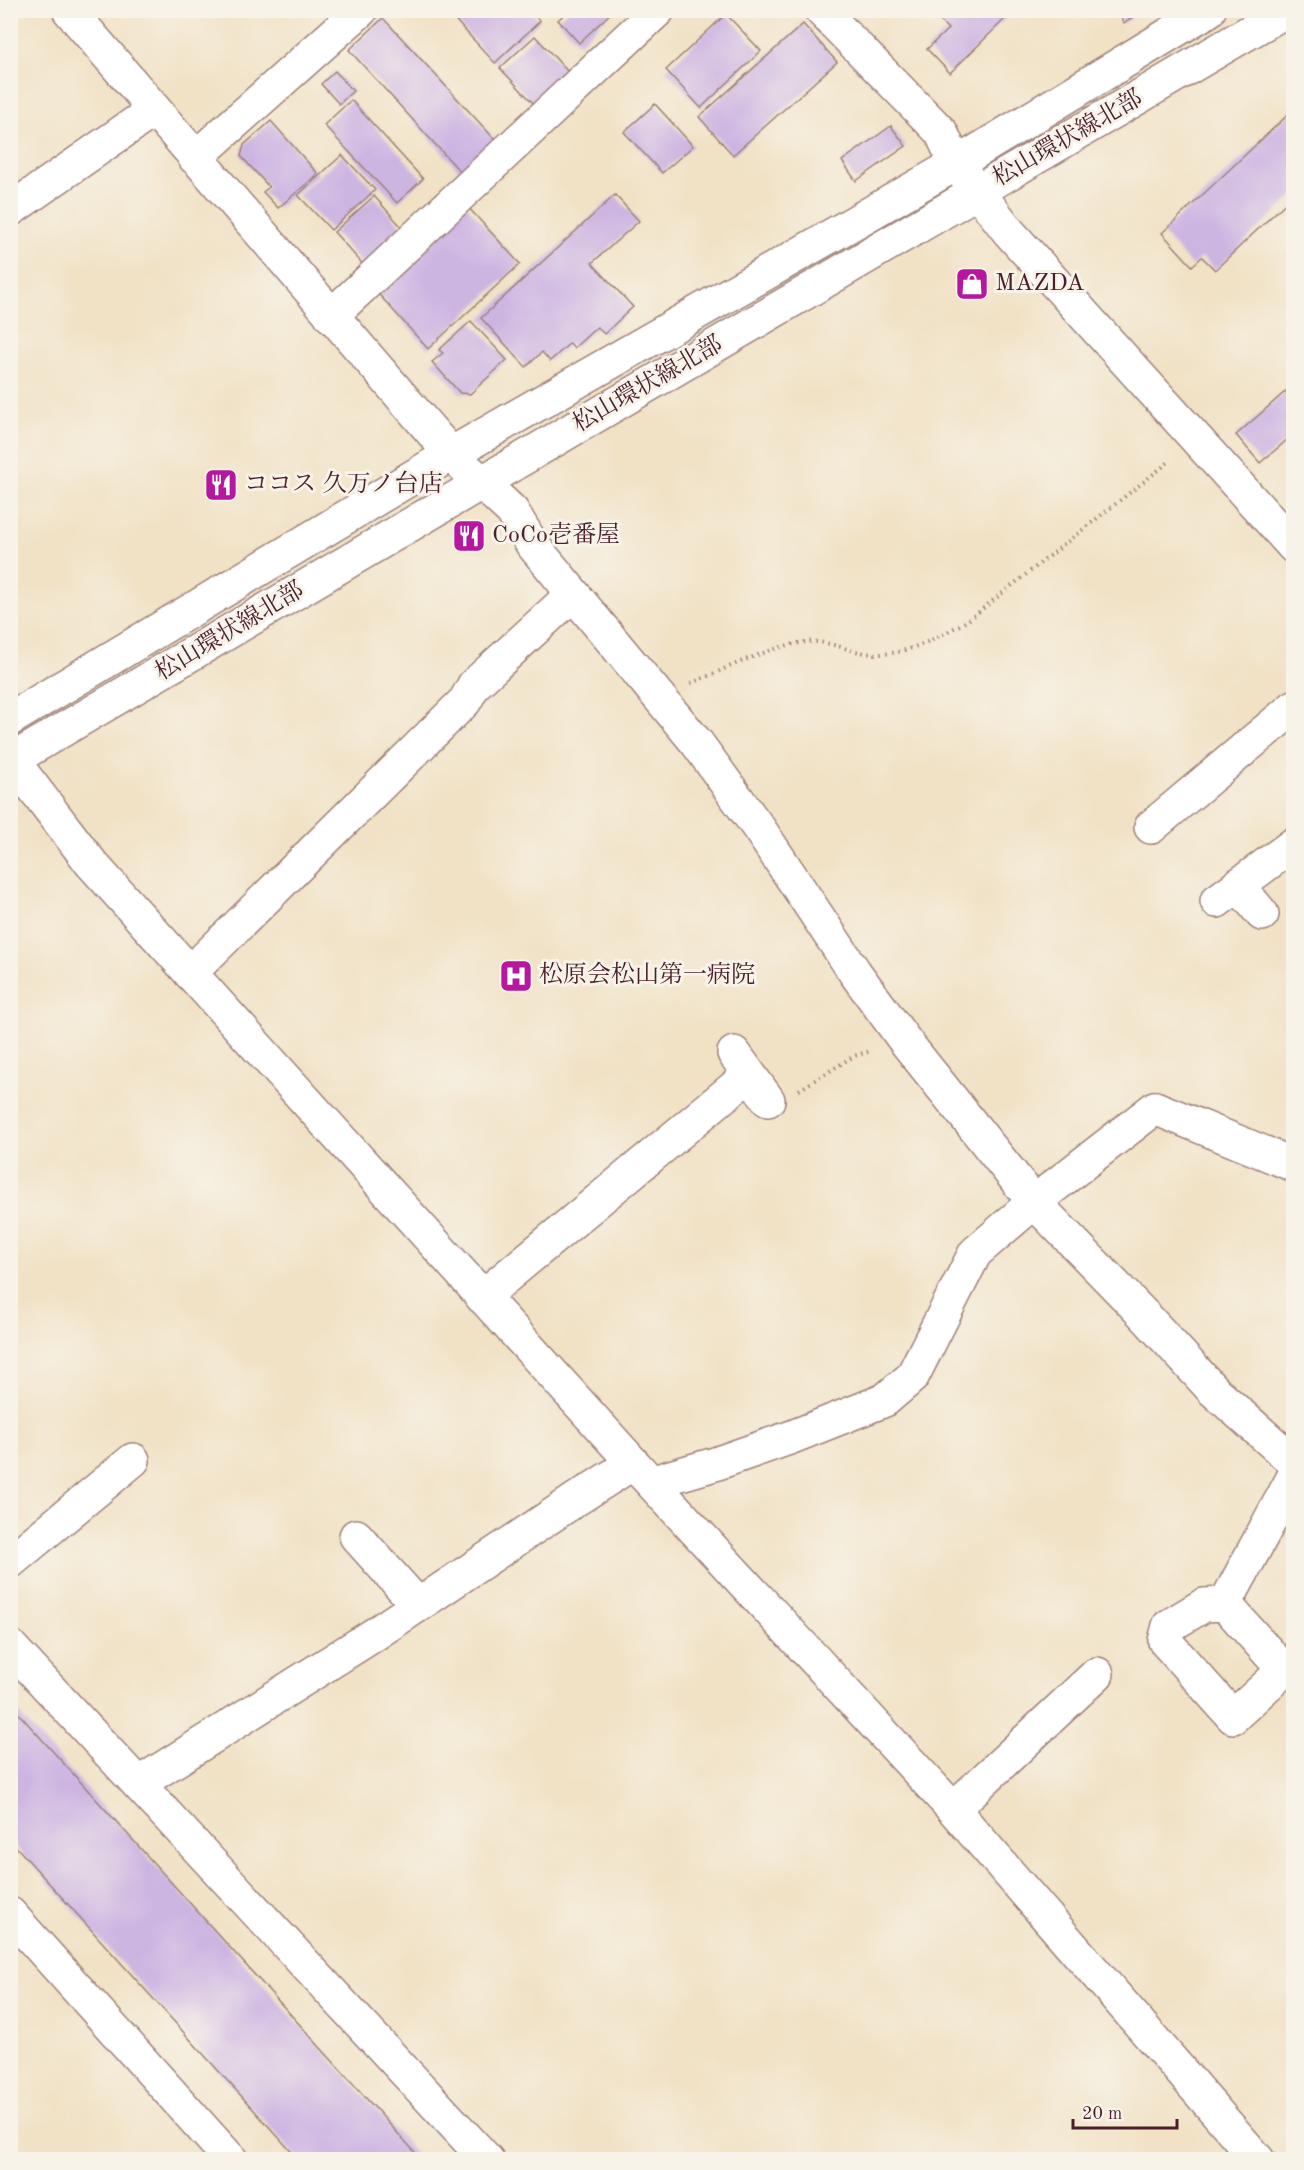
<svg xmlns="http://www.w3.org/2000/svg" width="1304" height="2170" font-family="'Old Standard TT','Noto Serif JP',serif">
	<rect width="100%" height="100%" fill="#f7f3e8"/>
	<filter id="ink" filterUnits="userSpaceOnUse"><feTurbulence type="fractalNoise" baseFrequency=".0167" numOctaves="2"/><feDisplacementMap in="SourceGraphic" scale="12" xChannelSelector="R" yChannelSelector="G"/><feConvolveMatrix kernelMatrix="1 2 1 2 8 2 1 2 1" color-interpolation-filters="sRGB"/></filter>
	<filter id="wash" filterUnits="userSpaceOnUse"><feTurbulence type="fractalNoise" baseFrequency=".008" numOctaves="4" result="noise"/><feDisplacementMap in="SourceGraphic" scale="24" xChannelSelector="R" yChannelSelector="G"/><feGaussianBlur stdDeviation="1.35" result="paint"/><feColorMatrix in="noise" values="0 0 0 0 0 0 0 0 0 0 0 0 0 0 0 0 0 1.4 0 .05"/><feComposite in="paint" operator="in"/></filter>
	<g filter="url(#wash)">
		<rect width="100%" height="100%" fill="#f1e2c6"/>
		<g id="blocks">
			<g fill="#cdb5e2">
				<path d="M446,10H530L540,21L495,63Z"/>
				<path d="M569,10H614L579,43L558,20Z"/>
				<path d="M930,10H1014L950,73L927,49L948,29Z"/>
				<path d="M1117,10H1144L1124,23Z"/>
				<path d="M726,14L761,51L701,108L666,70Z"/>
				<path d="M383,18L500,145L465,177L349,50Z"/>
				<path d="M803,24L837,62L733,155L699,117Z"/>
				<path d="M535,36L570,74L535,105L500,68Z"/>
				<path d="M335,71L353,91L339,104L321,84Z"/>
				<path d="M351,100L423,179L397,203L324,125Z"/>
				<path d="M655,104L693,146L662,173L624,132Z"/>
				<path d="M1294,109V195L1215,270L1202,257L1192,266L1162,233Z"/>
				<path d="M271,121L318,174L278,208L263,192L269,187L241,156L244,145Z"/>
				<path d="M891,126L906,146L856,181L842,161Z"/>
				<path d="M342,155L375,190L331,230L298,195Z"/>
				<path d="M615,195L639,221L592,263L633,307L604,334L597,327L574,348L570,343L550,361L542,352L526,367L481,318Z"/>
				<path d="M374,196L407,233L367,269L334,232Z"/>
				<path d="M466,205L520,264L428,349L375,290Z"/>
				<path d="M471,321L507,360L470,394L460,393L432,362L443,353L439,350Z"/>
				<path d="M1294,384V434L1260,463L1236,435Z"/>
				<path d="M10,1704L422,2160H299L10,1840Z"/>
			</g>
		</g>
	</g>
	<g filter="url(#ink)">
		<use href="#blocks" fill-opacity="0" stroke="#9e8078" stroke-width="1.5"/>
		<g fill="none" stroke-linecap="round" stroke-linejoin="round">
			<g stroke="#9e8078" stroke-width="36">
				<g id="minor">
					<path d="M69,10L451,454L512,511L532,544L697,743L760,830L856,974L905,1041L1034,1202L1146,1317L1214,1391L1294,1462"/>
					<path d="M821,10L941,132L956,164L1009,232L1294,547"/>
					<path d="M195,158L361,10"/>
					<path d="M10,210L154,110"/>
					<path d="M331,316L658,10"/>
					<path d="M10,719L451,454L956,164L1209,10"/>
					<path d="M10,757L91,863L633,1463L953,1809L1258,2160"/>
					<path d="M10,761L481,483L1287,10"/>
					<path d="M1151,827L1294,707"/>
					<path d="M1238,885L1262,914"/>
					<path d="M1217,901L1294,844"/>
					<path d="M190,973L465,701L474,685L573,594"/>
					<path d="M734,1053L768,1100"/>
					<path d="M482,1297L749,1075"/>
					<path d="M653,1482L715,1464L792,1437L885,1400L912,1377L975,1253L1034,1202L1155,1108L1294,1165"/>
					<path d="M356,1536L418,1605"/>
					<path d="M10,1562L133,1460"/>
					<path d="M1225,1604L1284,1670L1233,1717L1165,1641L1169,1626L1204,1605Z"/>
					<path d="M1225,1604L1294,1476"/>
					<path d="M10,1646L487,2160"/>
					<path d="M138,1784L372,1636L575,1500L633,1463"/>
					<path d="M953,1809L1097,1674"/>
					<path d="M10,1914L231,2160"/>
				</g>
			</g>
			<g stroke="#9e8078" stroke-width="4" stroke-dasharray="1.5 4.5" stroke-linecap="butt">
				<path d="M691,683C724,670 772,645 807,642C827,640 845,650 865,653C902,659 936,638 967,621L1170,461"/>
				<path d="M799,1090L854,1056L871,1051"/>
			</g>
			<use href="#minor" stroke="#fff" stroke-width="33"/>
		</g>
	</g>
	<defs>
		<g id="shop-square" transform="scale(1.725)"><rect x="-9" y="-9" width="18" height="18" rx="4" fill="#b5179e" stroke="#f7f3e8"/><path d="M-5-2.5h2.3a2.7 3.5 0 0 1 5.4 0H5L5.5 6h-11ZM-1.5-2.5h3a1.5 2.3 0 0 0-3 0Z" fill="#fff"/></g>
		<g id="restaurant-square" transform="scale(1.725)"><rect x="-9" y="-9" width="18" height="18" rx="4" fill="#b5179e" stroke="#f7f3e8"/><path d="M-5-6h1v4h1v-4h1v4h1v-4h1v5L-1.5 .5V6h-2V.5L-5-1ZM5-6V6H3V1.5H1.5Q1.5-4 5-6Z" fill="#fff"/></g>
		<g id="hospital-square" transform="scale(1.725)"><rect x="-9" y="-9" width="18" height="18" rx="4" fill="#b5179e" stroke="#f7f3e8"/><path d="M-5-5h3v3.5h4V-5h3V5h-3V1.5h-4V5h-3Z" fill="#fff"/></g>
	</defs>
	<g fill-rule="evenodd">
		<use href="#shop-square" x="972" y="284"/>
		<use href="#restaurant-square" x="221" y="485"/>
		<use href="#restaurant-square" x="469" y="536"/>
		<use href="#hospital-square" x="516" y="976"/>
	</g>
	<g text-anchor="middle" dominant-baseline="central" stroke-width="6" stroke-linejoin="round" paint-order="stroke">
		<g font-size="24" fill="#4a1f2b" stroke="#f7f3e8">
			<text transform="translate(1068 139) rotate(-30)">松山環状線北部</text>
			<text transform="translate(648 385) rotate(-30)">松山環状線北部</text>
			<text transform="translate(230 632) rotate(-31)">松山環状線北部</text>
		</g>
		<g font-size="24" fill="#4a1f2b" stroke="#f7f3e8" text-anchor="start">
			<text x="995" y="284">MAZDA</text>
			<text x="244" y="485">ココス 久万ノ台店</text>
			<text x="492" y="536">CoCo壱番屋</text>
			<text x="539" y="976">松原会松山第一病院</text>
		</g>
	</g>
	<rect width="1304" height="2170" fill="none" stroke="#f7f3e8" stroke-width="36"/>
	<path d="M1073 2119v9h104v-9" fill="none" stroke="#4a1f2b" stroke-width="3"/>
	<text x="1082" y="2119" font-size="18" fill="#4a1f2b" stroke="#f7f3e8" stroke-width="4.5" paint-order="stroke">20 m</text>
</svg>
